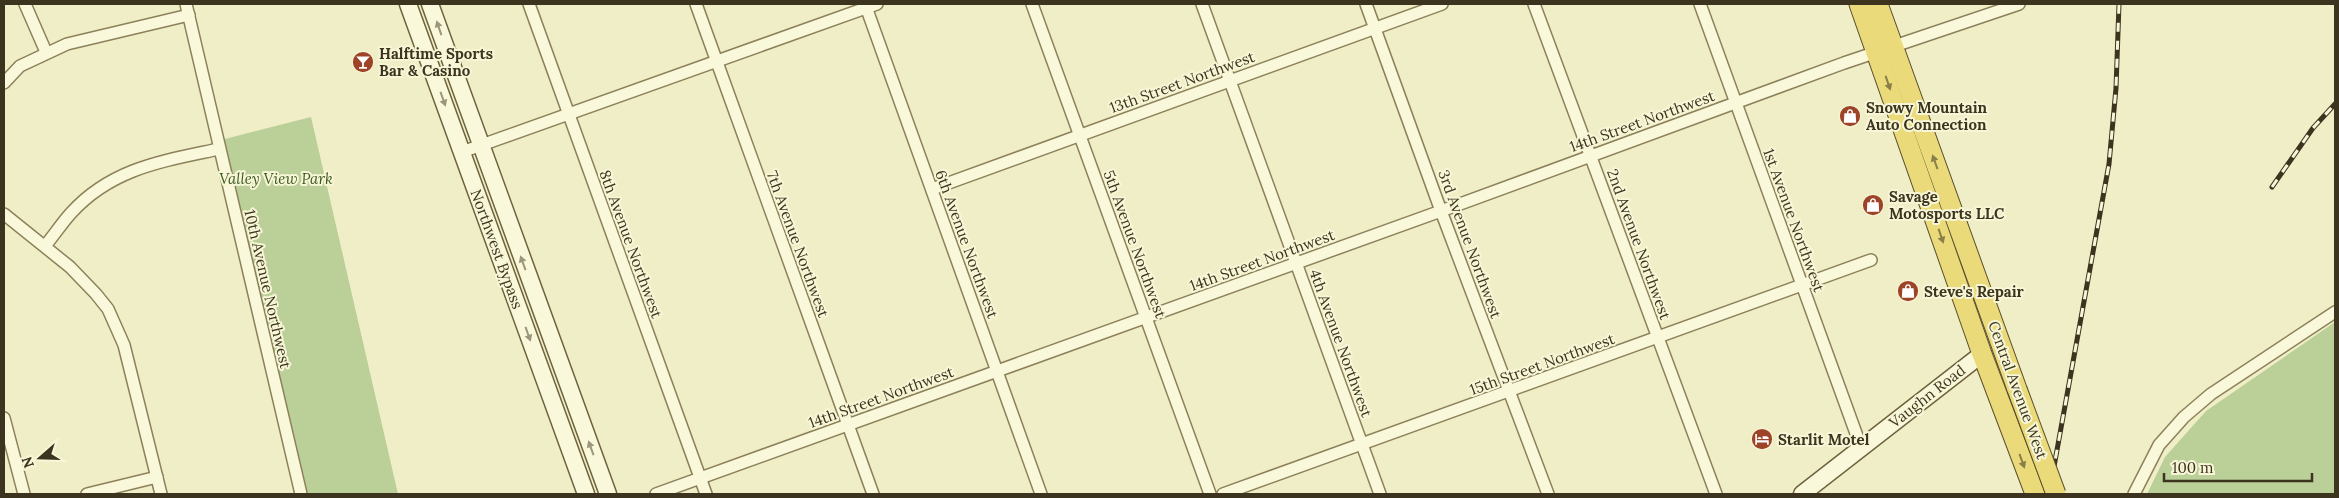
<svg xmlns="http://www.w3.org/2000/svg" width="2339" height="498" font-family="Lora,serif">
	<rect width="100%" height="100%" fill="#f0eec6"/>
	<g fill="#bbcf99">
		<path d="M311,117L398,494H301L217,141Z"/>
		<path d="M2335,322V494H2147L2165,457L2206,411Z"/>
	</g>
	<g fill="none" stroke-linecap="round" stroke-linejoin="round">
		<g stroke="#8c815b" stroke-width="14">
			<g id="minor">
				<path d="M25,4L46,52"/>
				<path d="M186,4L301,494"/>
				<path d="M529,4L706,494"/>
				<path d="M696,4L873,494"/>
				<path d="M865,4L1041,494"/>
				<path d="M1032,4L1210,494"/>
				<path d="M1202,4L1380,494"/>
				<path d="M1366,4L1441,211L1548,494"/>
				<path d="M1534,4L1716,494"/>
				<path d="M1700,4L1861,447"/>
				<path d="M4,83L20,66L67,44L189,15"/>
				<path d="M462,152L877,4"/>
				<path d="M932,189L1442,4"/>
				<path d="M4,214L70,267L96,294L108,309L124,345L161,494"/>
				<path d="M45,246C54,235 62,223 71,213C112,168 163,161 219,149"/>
				<path d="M4,418L24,494"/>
				<path d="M87,494L157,477"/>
				<path d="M656,494L1441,211L1844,63L2019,4"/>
				<path d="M1223,494L1871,260"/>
				<path d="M2134,494L2159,445L2184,417L2211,394L2335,312"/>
			</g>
		</g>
		<g stroke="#6e623e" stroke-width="19">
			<g id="secondary">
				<path d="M408,4L586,494"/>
				<path d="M430,4L608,494"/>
				<path d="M1802,494L1982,354"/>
			</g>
		</g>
		<g stroke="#5a4e2f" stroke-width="21">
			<g id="trunk">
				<path d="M1859,4L1982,354L2035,494"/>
				<path d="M1878,4L2017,389"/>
			</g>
		</g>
		<use href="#minor" stroke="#faf8da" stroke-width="11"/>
		<use href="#secondary" stroke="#faf8da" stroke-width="16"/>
		<use href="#trunk" stroke="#eada79" stroke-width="19"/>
		<g stroke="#3c341f" stroke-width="5">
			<g id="rail">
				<path d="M2272,187L2313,128L2335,104"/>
				<path d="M2049,494L2109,164L2116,88L2119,4"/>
			</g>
		</g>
		<use href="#rail" stroke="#f7f6d6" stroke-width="3" stroke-dasharray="9" stroke-linecap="butt"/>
		<g stroke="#5a4e2f" stroke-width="21" stroke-linecap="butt">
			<path id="trunk-bridge" d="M2017,389L2056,494"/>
		</g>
		<use href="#trunk-bridge" stroke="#eada79" stroke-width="19"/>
	</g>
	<defs><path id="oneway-solid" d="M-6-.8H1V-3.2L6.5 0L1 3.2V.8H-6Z" transform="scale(1.25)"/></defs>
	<g fill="#9b967c">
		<use href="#oneway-solid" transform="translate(439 28) rotate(-109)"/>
		<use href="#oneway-solid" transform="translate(443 99) rotate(70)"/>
		<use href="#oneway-solid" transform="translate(523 263) rotate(-110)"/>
		<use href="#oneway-solid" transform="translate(528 334) rotate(70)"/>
		<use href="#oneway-solid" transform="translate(591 448) rotate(-110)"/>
	</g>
	<g fill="#8a7f48">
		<use href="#oneway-solid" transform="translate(1888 83) rotate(71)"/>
		<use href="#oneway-solid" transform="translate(1935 162) rotate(-110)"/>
		<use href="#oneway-solid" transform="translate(1941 236) rotate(71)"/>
		<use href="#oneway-solid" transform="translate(2022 461) rotate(70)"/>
	</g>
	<defs>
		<g id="bar-disc" transform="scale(1.125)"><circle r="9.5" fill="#9d4428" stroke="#f7f6d6"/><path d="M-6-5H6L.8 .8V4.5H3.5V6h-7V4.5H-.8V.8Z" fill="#fff"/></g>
		<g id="shop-disc" transform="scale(1.125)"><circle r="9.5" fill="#9d4428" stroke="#f7f6d6"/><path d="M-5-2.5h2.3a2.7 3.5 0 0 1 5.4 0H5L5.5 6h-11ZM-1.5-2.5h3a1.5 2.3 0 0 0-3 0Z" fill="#fff"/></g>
		<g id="hotel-disc" transform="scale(1.125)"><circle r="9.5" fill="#9d4428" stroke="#f7f6d6"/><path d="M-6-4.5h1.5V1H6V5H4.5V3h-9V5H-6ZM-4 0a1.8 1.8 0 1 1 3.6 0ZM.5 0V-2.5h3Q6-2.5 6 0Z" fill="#fff"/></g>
	</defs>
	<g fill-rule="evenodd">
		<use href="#bar-disc" x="363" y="62"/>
		<use href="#shop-disc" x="1850" y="116"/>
		<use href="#shop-disc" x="1873" y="205"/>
		<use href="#shop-disc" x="1908" y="291"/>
		<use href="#hotel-disc" x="1762" y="439"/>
	</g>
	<g text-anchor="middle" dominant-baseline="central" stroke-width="4" stroke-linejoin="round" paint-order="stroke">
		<g font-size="15" font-weight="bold" fill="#3c341f" stroke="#f7f6d6" text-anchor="start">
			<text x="379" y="53">Halftime Sports<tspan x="379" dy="17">Bar &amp; Casino</tspan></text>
			<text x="1866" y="107">Snowy Mountain<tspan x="1866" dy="17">Auto Connection</tspan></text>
			<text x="1889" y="196">Savage<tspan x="1889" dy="17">Motosports LLC</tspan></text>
			<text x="1924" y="291">Steve's Repair</text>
			<text x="1778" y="439">Starlit Motel</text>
		</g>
		<g font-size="15" fill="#3c341f" stroke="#f7f6d6">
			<text transform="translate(1182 82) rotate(-20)">13th Street Northwest</text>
			<text transform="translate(1642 121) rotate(-20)">14th Street Northwest</text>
			<text transform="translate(1794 220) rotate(70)">1st Avenue Northwest</text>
			<text transform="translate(631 244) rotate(70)">8th Avenue Northwest</text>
			<text transform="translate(798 244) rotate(70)">7th Avenue Northwest</text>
			<text transform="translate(967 244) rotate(70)">6th Avenue Northwest</text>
			<text transform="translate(1135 244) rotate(70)">5th Avenue Northwest</text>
			<text transform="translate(1470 244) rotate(70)">3rd Avenue Northwest</text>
			<text transform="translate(1639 244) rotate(70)">2nd Avenue Northwest</text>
			<text transform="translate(497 249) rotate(70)">Northwest Bypass</text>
			<text transform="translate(1262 260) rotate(-20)">14th Street Northwest</text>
			<text transform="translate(268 289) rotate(77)">10th Avenue Northwest</text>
			<text transform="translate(1341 343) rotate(70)">4th Avenue Northwest</text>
			<text transform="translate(1542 364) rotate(-20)">15th Street Northwest</text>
			<text transform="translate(2018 390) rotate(70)">Central Avenue West</text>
			<text transform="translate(1927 396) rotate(-38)">Vaughn Road</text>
			<text transform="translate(881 397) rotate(-20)">14th Street Northwest</text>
		</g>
		<g font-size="15" font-style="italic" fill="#3f5925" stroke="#f7f6d6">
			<text x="276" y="178">Valley View Park</text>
		</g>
	</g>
	<rect width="2339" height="498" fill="none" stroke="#3c341f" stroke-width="10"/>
	<g transform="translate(40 458) rotate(250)" stroke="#f7f6d6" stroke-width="4" paint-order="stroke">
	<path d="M0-4L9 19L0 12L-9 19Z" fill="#3c341f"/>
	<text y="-8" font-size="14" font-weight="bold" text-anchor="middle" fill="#3c341f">N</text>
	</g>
	<path d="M2164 473v8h148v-8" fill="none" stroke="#3c341f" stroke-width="2.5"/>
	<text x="2172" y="473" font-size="15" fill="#3c341f" stroke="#f7f6d6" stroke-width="4" paint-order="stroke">100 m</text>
</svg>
